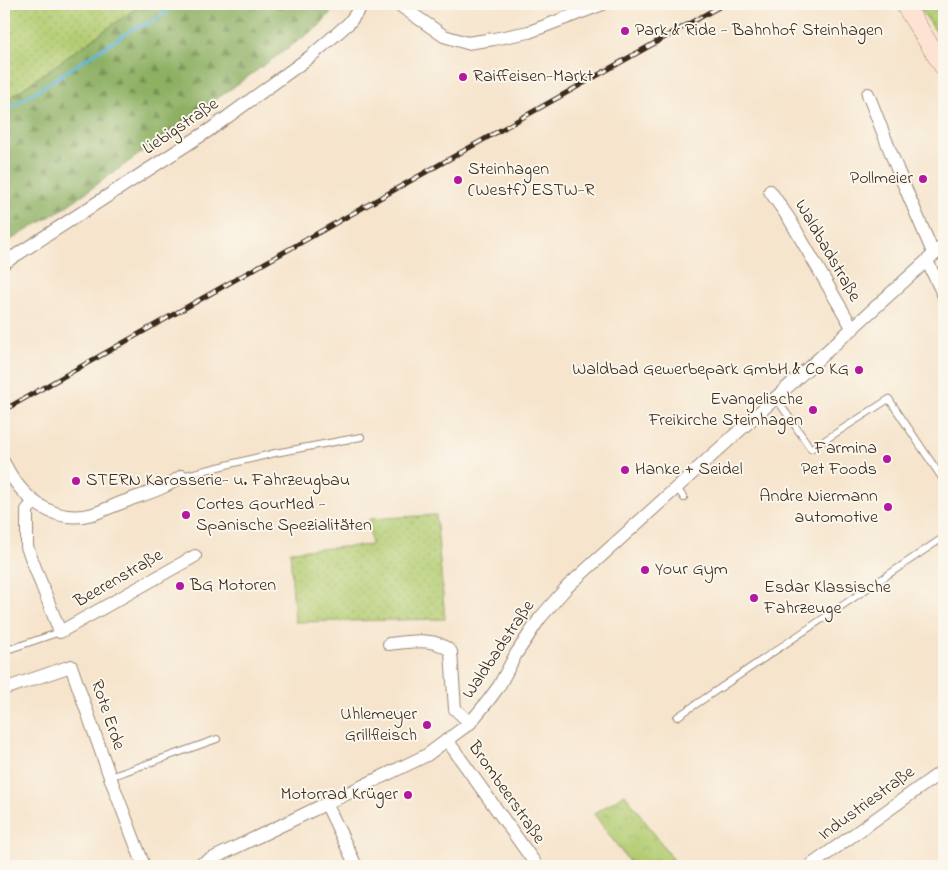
<svg xmlns="http://www.w3.org/2000/svg" width="948" height="870" font-family="'Indie Flower',sans-serif">
	<defs>
		<pattern id="grass-dots" width="8" height="8" patternUnits="userSpaceOnUse" patternTransform="scale(1.25)"><rect width="8" height="8" fill="#b2cc71"/><path d="M2 2h.1M6 6h.1" fill="none" stroke="#9aaf61" stroke-width="1.8" stroke-linecap="round"/></pattern>
		<pattern id="forest-firs" width="22" height="20" patternUnits="userSpaceOnUse" patternTransform="scale(1.25)"><rect width="22" height="20" fill="#8db063"/><path d="M5 1l3.5 6h-7zM16 11l3.5 6h-7z" fill="#748f51"/></pattern>
		<pattern id="park-crowns" width="20" height="18" patternUnits="userSpaceOnUse" patternTransform="scale(1.25)"><rect width="20" height="18" fill="#b2cc71"/><path d="M2 6a3 3 0 1 1 6 0M12 15a3 3 0 1 1 6 0" fill="none" stroke="#9aaf61"/></pattern>
		<pattern id="water-waves" width="16" height="10" patternUnits="userSpaceOnUse" patternTransform="scale(1.25)"><rect width="16" height="10" fill="#60b5dc"/><path d="M0 5q4-4 8 0t8 0" fill="none" stroke="#5093b2"/></pattern>
	</defs>
	<rect width="100%" height="100%" fill="#fbf7ec"/>
	<filter id="ink" filterUnits="userSpaceOnUse"><feTurbulence type="fractalNoise" baseFrequency=".02" numOctaves="2"/><feDisplacementMap in="SourceGraphic" scale="10" xChannelSelector="R" yChannelSelector="G"/><feConvolveMatrix kernelMatrix="1 2 1 2 8 2 1 2 1" color-interpolation-filters="sRGB"/></filter>
	<filter id="wash" filterUnits="userSpaceOnUse"><feTurbulence type="fractalNoise" baseFrequency=".0096" numOctaves="4" result="noise"/><feDisplacementMap in="SourceGraphic" scale="20" xChannelSelector="R" yChannelSelector="G"/><feGaussianBlur stdDeviation="1.12" result="paint"/><feColorMatrix in="noise" values="0 0 0 0 0 0 0 0 0 0 0 0 0 0 0 0 0 1.4 0 .05"/><feComposite in="paint" operator="in"/></filter>
	<g filter="url(#wash)">
		<rect width="100%" height="100%" fill="#f6e4cc"/>
		<g fill="url(#grass-dots)" stroke="#767b48">
			<path d="M4,4H142L4,102Z"/>
			<path d="M917,4H944V43Z"/>
			<path d="M436,515L445,619L295,622L290,551L371,545L369,519Z"/>
		</g>
		<path fill="url(#forest-firs)" stroke="#646d40" d="M142,4H338L319,26L61,210L4,244V102Z"/>
		<path fill="url(#park-crowns)" stroke="#767b48" d="M625,794L678,866H632L594,814Z"/>
		<path fill="url(#water-waves)" stroke="#4e707d" d="M932,4H944V23Z"/>
		<g fill="none" stroke-linecap="round" stroke-linejoin="round">
			<path stroke="#60b5dc" stroke-width="3" d="M4,110H7L131,30L152,22L178,4"/>
		</g>
	</g>
	<g filter="url(#ink)">
		<g fill="none" stroke-linecap="round" stroke-linejoin="round">
			<g stroke="#988775" stroke-width="8">
				<g id="lane">
					<path d="M776,398L811,449L889,399L944,481"/>
					<path d="M182,476L275,453L361,437"/>
					<path d="M677,488L684,498"/>
					<path d="M4,651L60,632"/>
					<path d="M677,717L944,537"/>
					<path d="M110,777L217,739"/>
				</g>
			</g>
			<g stroke="#988775" stroke-width="14">
				<g id="street">
					<path d="M398,4L444,36L467,43L494,39L529,32L603,4"/>
					<path d="M868,94L898,171L934,255"/>
					<path d="M770,191L790,220L853,329"/>
					<path d="M927,261L944,296"/>
					<path d="M4,263L211,129L311,56L349,23L363,4"/>
					<path d="M4,463C21,497 52,525 93,514C105,510 117,504 129,500C148,493 166,488 182,476"/>
					<path d="M34,502L27,510V547L60,632L195,556"/>
					<path d="M389,644C408,642 437,636 451,652L455,709L470,723"/>
					<path d="M4,689L71,666L110,777L144,866"/>
					<path d="M447,740L537,866"/>
					<path d="M326,803L356,866"/>
					<path d="M197,866L427,755L455,734L470,723L488,701L499,686L516,654L540,618L567,587L944,245"/>
					<path d="M810,866L944,770"/>
				</g>
			</g>
			<g stroke="#988775" stroke-width="19">
				<path id="secondary" d="M904,4L944,68"/>
			</g>
			<use href="#lane" stroke="#fff" stroke-width="6"/>
			<use href="#street" stroke="#fff" stroke-width="12"/>
			<use href="#secondary" stroke="#fee3d2" stroke-width="18"/>
			<g stroke="#3b2a1e" stroke-width="5">
				<path id="rail" d="M4,410L724,4"/>
			</g>
			<use href="#rail" stroke="#fbf7ec" stroke-width="3" stroke-dasharray="9" stroke-linecap="butt"/>
		</g>
	</g>
	<g fill="#b5179e" stroke="#fbf7ec" stroke-width="2">
		<circle cx="625" cy="31" r="5"/>
		<circle cx="463" cy="77" r="5"/>
		<circle cx="923" cy="179" r="5"/>
		<circle cx="458" cy="180" r="5"/>
		<circle cx="859" cy="370" r="5"/>
		<circle cx="813" cy="410" r="5"/>
		<circle cx="887" cy="459" r="5"/>
		<circle cx="625" cy="470" r="5"/>
		<circle cx="76" cy="481" r="5"/>
		<circle cx="888" cy="507" r="5"/>
		<circle cx="186" cy="515" r="5"/>
		<circle cx="645" cy="570" r="5"/>
		<circle cx="180" cy="586" r="5"/>
		<circle cx="754" cy="598" r="5"/>
		<circle cx="427" cy="725" r="5"/>
		<circle cx="408" cy="795" r="5"/>
	</g>
	<g text-anchor="middle" dominant-baseline="central" stroke-width="4" stroke-linejoin="round" paint-order="stroke">
		<g font-size="18" fill="#3b2a1e" stroke="#fbf7ec" text-anchor="start">
			<text x="635" y="31">Park &amp; Ride - Bahnhof Steinhagen</text>
			<text x="473" y="77">Raiffeisen-Markt</text>
			<text x="468" y="170">Steinhagen<tspan x="468" dy="21">(Westf) ESTW-R</tspan></text>
			<text x="913" y="179" text-anchor="end">Pollmeier</text>
			<text x="849" y="370" text-anchor="end">Waldbad Gewerbepark GmbH &amp; Co KG</text>
			<text x="803" y="400" text-anchor="end">Evangelische<tspan x="803" dy="21">Freikirche Steinhagen</tspan></text>
			<text x="877" y="449" text-anchor="end">Farmina<tspan x="877" dy="21">Pet Foods</tspan></text>
			<text x="635" y="470">Hanke + Seidel</text>
			<text x="86" y="481">STERN Karosserie- u. Fahrzeugbau</text>
			<text x="878" y="497" text-anchor="end">Andre Niermann<tspan x="878" dy="21">automotive</tspan></text>
			<text x="196" y="505">Cortes GourMed -<tspan x="196" dy="21">Spanische Spezialitäten</tspan></text>
			<text x="655" y="570">Your Gym</text>
			<text x="190" y="586">BG Motoren</text>
			<text x="764" y="588">Esdar Klassische<tspan x="764" dy="21">Fahrzeuge</tspan></text>
			<text x="417" y="715" text-anchor="end">Uhlemeyer<tspan x="417" dy="21">Grillfleisch</tspan></text>
			<text x="398" y="795" text-anchor="end">Motorrad Krüger</text>
		</g>
		<g font-size="18" fill="#3b2a1e" stroke="#fbf7ec">
			<text transform="translate(181 127) rotate(-34)">Liebigstraße</text>
			<text transform="translate(827 251) rotate(60)">Waldbadstraße</text>
			<text transform="translate(119 579) rotate(-30)">Beerenstraße</text>
			<text transform="translate(499 650) rotate(-56)">Waldbadstraße</text>
			<text transform="translate(107 715) rotate(71)">Rote Erde</text>
			<text transform="translate(506 793) rotate(55)">Brombeerstraße</text>
			<text transform="translate(867 804) rotate(-36)">Industriestraße</text>
		</g>
	</g>
	<rect width="948" height="870" fill="none" stroke="#fbf7ec" stroke-width="20"/>
</svg>
